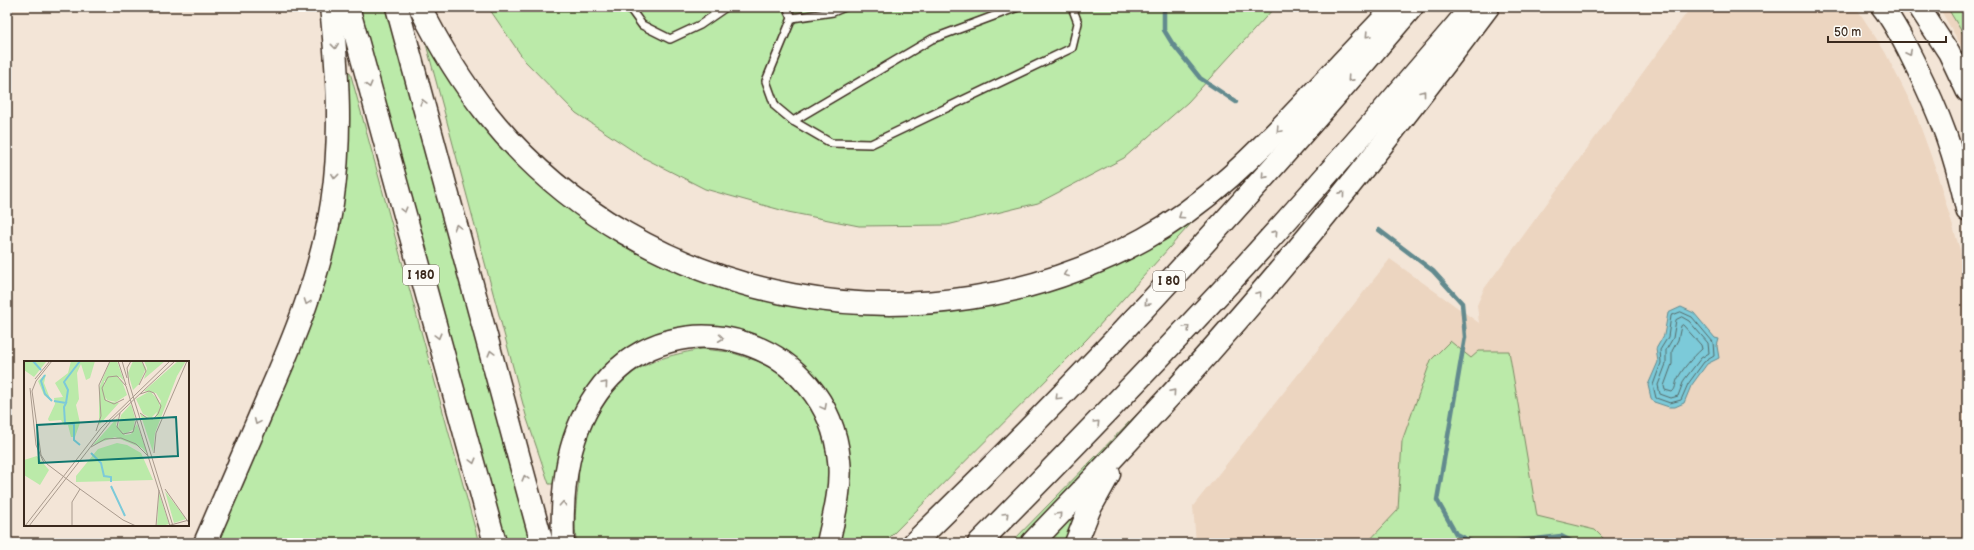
<svg xmlns="http://www.w3.org/2000/svg" width="1974" height="550" font-family="'Balsamiq Sans',sans-serif">
	<rect width="100%" height="100%" fill="#f3e5d7"/>
	<filter id="ink" filterUnits="userSpaceOnUse"><feTurbulence type="fractalNoise" baseFrequency=".025" numOctaves="2"/><feDisplacementMap in="SourceGraphic" scale="8" xChannelSelector="R" yChannelSelector="G"/><feConvolveMatrix kernelMatrix="1 2 1 2 8 2 1 2 1" color-interpolation-filters="sRGB"/></filter>
	<g filter="url(#ink)">
		<g fill="#ecd5c0">
			<path d="M1691,7H1856L1885,52L1914,109L1935,167L1960,250L1967,344V543H1196L1193,506L1390,259L1479,323L1477,305L1484,289Z"/>
			<path d="M1939,7H1967V56L1940,9Z"/>
		</g>
		<g fill="#bbeaa9" stroke="#7b8a64">
			<path d="M360,7H386L532,543H506Z"/>
			<path d="M488,7H1275L1188,102L1124,158L1038,203L947,225L859,226L788,212L705,189L644,158L576,113L525,61Z"/>
			<path d="M1947,7H1967V41L1965,37Z"/>
			<path d="M422,29L478,115L682,271L941,309L1196,218L1087,339L884,543H839L844,526L849,485L847,452L769,344L646,342L561,454L553,484H549L527,419Z"/>
			<path d="M350,72L479,543H380L365,540L328,543H214L302,339L345,74Z"/>
			<path d="M1450,341L1471,358L1479,351H1509L1537,516L1595,530L1608,543H1367L1398,510L1402,441L1431,360Z"/>
			<path d="M702,349L730,352L763,363L788,380L814,409L826,444L830,487L818,543H577C573,526 576,505 578,488C579,478 578,467 580,458C588,424 614,380 646,365C664,356 682,353 702,349Z"/>
			<path d="M1138,413L1142,417L1019,543H1011Z"/>
			<path d="M1091,498L1077,543H1045Z"/>
		</g>
		<path fill="#7ccad9" stroke="#628a8e" d="M1681,307L1694,313L1715,338L1719,339L1717,346L1719,358L1707,364L1691,386L1684,403L1675,407H1669L1654,402L1651,398L1648,385L1658,362L1656,349L1664,335L1668,313Z"/>
		<g fill="none" stroke-linecap="round" stroke-linejoin="round">
			<g stroke="#556a69" stroke-width="1">
				<path d="M1681,312L1692,317L1713,342L1714,356L1704,362L1688,384L1681,400L1670,403L1656,398L1653,385L1661,363L1660,350L1668,337L1671,316Z"/>
				<path d="M1682,317L1689,321L1708,343L1709,353L1701,358L1684,380L1678,396L1671,398L1660,394L1658,385L1666,364V350L1673,338L1676,320Z"/>
				<path d="M1683,325L1701,345L1702,349C1693,357 1682,369 1677,380C1675,385 1676,389 1672,392L1665,390L1664,386L1672,364V351L1678,340L1681,326Z"/>
			</g>
			<g stroke="#628a8e" stroke-width="4.5">
				<path d="M1164,7V30L1172,43L1200,78L1236,102"/>
				<path d="M1379,230L1433,271L1462,303L1465,337L1437,500L1456,534L1474,543H1502"/>
				<path d="M1503,543L1561,536L1575,543"/>
			</g>
			<g stroke="#3b2a1e" stroke-width="10">
				<g id="lane">
					<path d="M629,7L642,25L670,39L700,25L726,7"/>
					<path d="M787,7L792,18L766,81L775,106L793,121L831,143L871,144L1072,48L1078,23L1072,7"/>
					<path d="M792,18L833,12L845,7"/>
					<path d="M793,121L932,39L1018,7"/>
				</g>
			</g>
			<g stroke="#3b2a1e" stroke-width="24">
				<g id="secondary">
					<path d="M1882,7C1895,23 1905,44 1914,62C1940,114 1955,154 1967,211"/>
					<path d="M1919,7L1949,53L1967,91"/>
				</g>
			</g>
			<g stroke="#3b2a1e" stroke-width="25">
				<g id="highway">
					<path d="M348,7L495,543"/>
					<path d="M397,7L542,543"/>
					<path d="M420,7C439,45 460,80 487,114C644,310 926,359 1144,239C1207,204 1255,155 1304,103C1334,71 1364,39 1395,7"/>
					<path d="M205,543C225,497 245,450 265,404C294,339 321,274 332,203C342,138 338,73 331,7"/>
					<path d="M563,543C561,488 567,430 603,385C679,292 828,342 839,460C842,487 834,516 828,543"/>
					<path d="M914,543C1089,374 1254,193 1412,7"/>
					<path d="M979,543C1069,452 1158,360 1245,266C1323,181 1398,94 1472,7"/>
					<path d="M1032,543C1070,503 1109,463 1146,422C1268,291 1381,150 1488,7"/>
					<path d="M1076,543L1089,510L1109,474"/>
				</g>
			</g>
			<use href="#lane" stroke="#fdfcf7" stroke-width="7"/>
			<use href="#secondary" stroke="#fdfcf7" stroke-width="21"/>
			<use href="#highway" stroke="#fdfcf7" stroke-width="22"/>
		</g>
		<defs><path id="oneway-chevron" d="M-2-3.5L2.5 0L-2 3.5" fill="none" stroke-width="1.6" stroke-linecap="round" stroke-linejoin="round"/></defs>
		<g stroke="#9c938a">
			<use href="#oneway-chevron" transform="translate(1368 35) rotate(133)"/>
			<use href="#oneway-chevron" transform="translate(335 46) rotate(84)"/>
			<use href="#oneway-chevron" transform="translate(1909 53) rotate(63)"/>
			<use href="#oneway-chevron" transform="translate(1350 79) rotate(132)"/>
			<use href="#oneway-chevron" transform="translate(369 85) rotate(75)"/>
			<use href="#oneway-chevron" transform="translate(1423 93) rotate(-52)"/>
			<use href="#oneway-chevron" transform="translate(423 102) rotate(-105)"/>
			<use href="#oneway-chevron" transform="translate(1279 130) rotate(133)"/>
			<use href="#oneway-chevron" transform="translate(335 176) rotate(96)"/>
			<use href="#oneway-chevron" transform="translate(1264 176) rotate(132)"/>
			<use href="#oneway-chevron" transform="translate(1342 194) rotate(-50)"/>
			<use href="#oneway-chevron" transform="translate(404 210) rotate(75)"/>
			<use href="#oneway-chevron" transform="translate(1181 216) rotate(146)"/>
			<use href="#oneway-chevron" transform="translate(457 227) rotate(-105)"/>
			<use href="#oneway-chevron" transform="translate(1275 233) rotate(-48)"/>
			<use href="#oneway-chevron" transform="translate(1066 274) rotate(159)"/>
			<use href="#oneway-chevron" transform="translate(1259 294) rotate(-50)"/>
			<use href="#oneway-chevron" transform="translate(307 302) rotate(110)"/>
			<use href="#oneway-chevron" transform="translate(1147 303) rotate(133)"/>
			<use href="#oneway-chevron" transform="translate(1187 328) rotate(-47)"/>
			<use href="#oneway-chevron" transform="translate(438 336) rotate(75)"/>
			<use href="#oneway-chevron" transform="translate(721 338) rotate(7)"/>
			<use href="#oneway-chevron" transform="translate(491 353) rotate(-105)"/>
			<use href="#oneway-chevron" transform="translate(605 384) rotate(-49)"/>
			<use href="#oneway-chevron" transform="translate(1173 392) rotate(-49)"/>
			<use href="#oneway-chevron" transform="translate(1058 397) rotate(134)"/>
			<use href="#oneway-chevron" transform="translate(824 407) rotate(62)"/>
			<use href="#oneway-chevron" transform="translate(257 422) rotate(114)"/>
			<use href="#oneway-chevron" transform="translate(1097 423) rotate(-46)"/>
			<use href="#oneway-chevron" transform="translate(473 461) rotate(75)"/>
			<use href="#oneway-chevron" transform="translate(525 478) rotate(-105)"/>
			<use href="#oneway-chevron" transform="translate(563 504) rotate(-87)"/>
			<use href="#oneway-chevron" transform="translate(1006 515) rotate(-45)"/>
			<use href="#oneway-chevron" transform="translate(1059 515) rotate(-47)"/>
		</g>
	</g>
	<g text-anchor="middle" dominant-baseline="central" stroke-width="4" stroke-linejoin="round" paint-order="stroke">
		<g fill="#fdfcf7" stroke="#75695f" stroke-width="1">
			<rect x="403" y="265" width="36" height="20" rx="3"/>
			<rect x="1153" y="271" width="32" height="20" rx="3"/>
		</g>
		<g font-size="12" font-weight="bold" fill="#3b2a1e">
			<text x="421" y="275">I 180</text>
			<text x="1169" y="281">I 80</text>
		</g>
	</g>
	<g transform="translate(24 361)">
		<rect width="165" height="165" fill="#f3e5d7"/>
		<path d="M0,0H22V1L10,16L0,9ZM47,0H71L66,17L62,19L57,3L53,12L55,38L52,44L56,62L51,76H47L44,64H40L37,59L25,60L24,58L31,43L30,37L39,36L31,22L44,12ZM86,0H93L100,20L96,16L80,20L82,40L95,42L75,64V27ZM109,0H117L122,7L115,23L109,29L104,12ZM120,0L132,1L141,0L120,18L123,7ZM154,0H162L153,15L131,72L129,91L116,52L119,55L131,57L137,40L132,32L120,30ZM22,13L20,22L27,40L20,34L14,20ZM91,15L98,20L103,34L92,41L83,39L79,31L82,19ZM126,30L135,40V49L127,57L119,53L112,38ZM107,43L111,57L110,68L101,73L94,67L97,54ZM94,56L92,64L101,74L107,73L113,63L124,94L118,87L91,76L69,84ZM93,82L103,84L117,92L129,119L52,121V115L74,88ZM13,95L25,109L16,124L0,114V99ZM141,130L162,158L150,162ZM135,132L145,163L138,165H133Z" fill="#bbeaa9"/>
		<path fill="none" stroke="#7ccad9" stroke-width="2" d="M9,0L17,9M21,14L17,20L21,33L28,40M30,40L42,42L40,46L41,62L50,63V79L56,84M42,42L44,29L40,21L56,0M67,92L77,102L80,115L87,116V121M87,125L101,155"/>
		<path fill="none" stroke="#a99a8d" stroke-width="1" d="M28,0L12,20L8,30L17,94L23,103L56,128L99,159L112,165M94,0L102,24M98,0L103,17M107,0L103,7L105,22L149,165M11,18L26,0M115,24L122,10L118,0M6,27L12,84L20,102M100,38L90,43L81,39L78,27L84,16L93,15L102,25L146,165M96,52L93,66L99,73L109,71L112,60M116,52L123,57L129,58L134,53L137,45L130,32L125,30L116,33M72,70L77,55L75,24L86,0M67,86L81,78L97,77L112,83L124,95M130,92L132,72L163,0M141,128L165,162M1,165L77,67L146,0M5,165L86,61L151,0M48,165V141L56,128M132,165L135,129M143,165L165,159"/>
		<path fill="#0f766e" fill-opacity="0.15" stroke="#0f766e" stroke-width="2" d="M152,56L154,95L15,102L13,64Z"/>
		<rect width="165" height="165" fill="none" stroke="#3b2a1e" stroke-width="2"/>
	</g>
	<rect width="1974" height="550" fill="none" stroke="#fdfcf7" stroke-width="24"/>
	<rect x="12" y="12" width="1950" height="526" fill="none" stroke="#3b2a1e" stroke-width="1.5" filter="url(#ink)"/>
	<path d="M1828 36v6h118v-6" fill="none" stroke="#3b2a1e" stroke-width="2"/>
	<text x="1834" y="36" font-size="12" fill="#3b2a1e" stroke="#fdfcf7" stroke-width="3" paint-order="stroke">50 m</text>
</svg>
